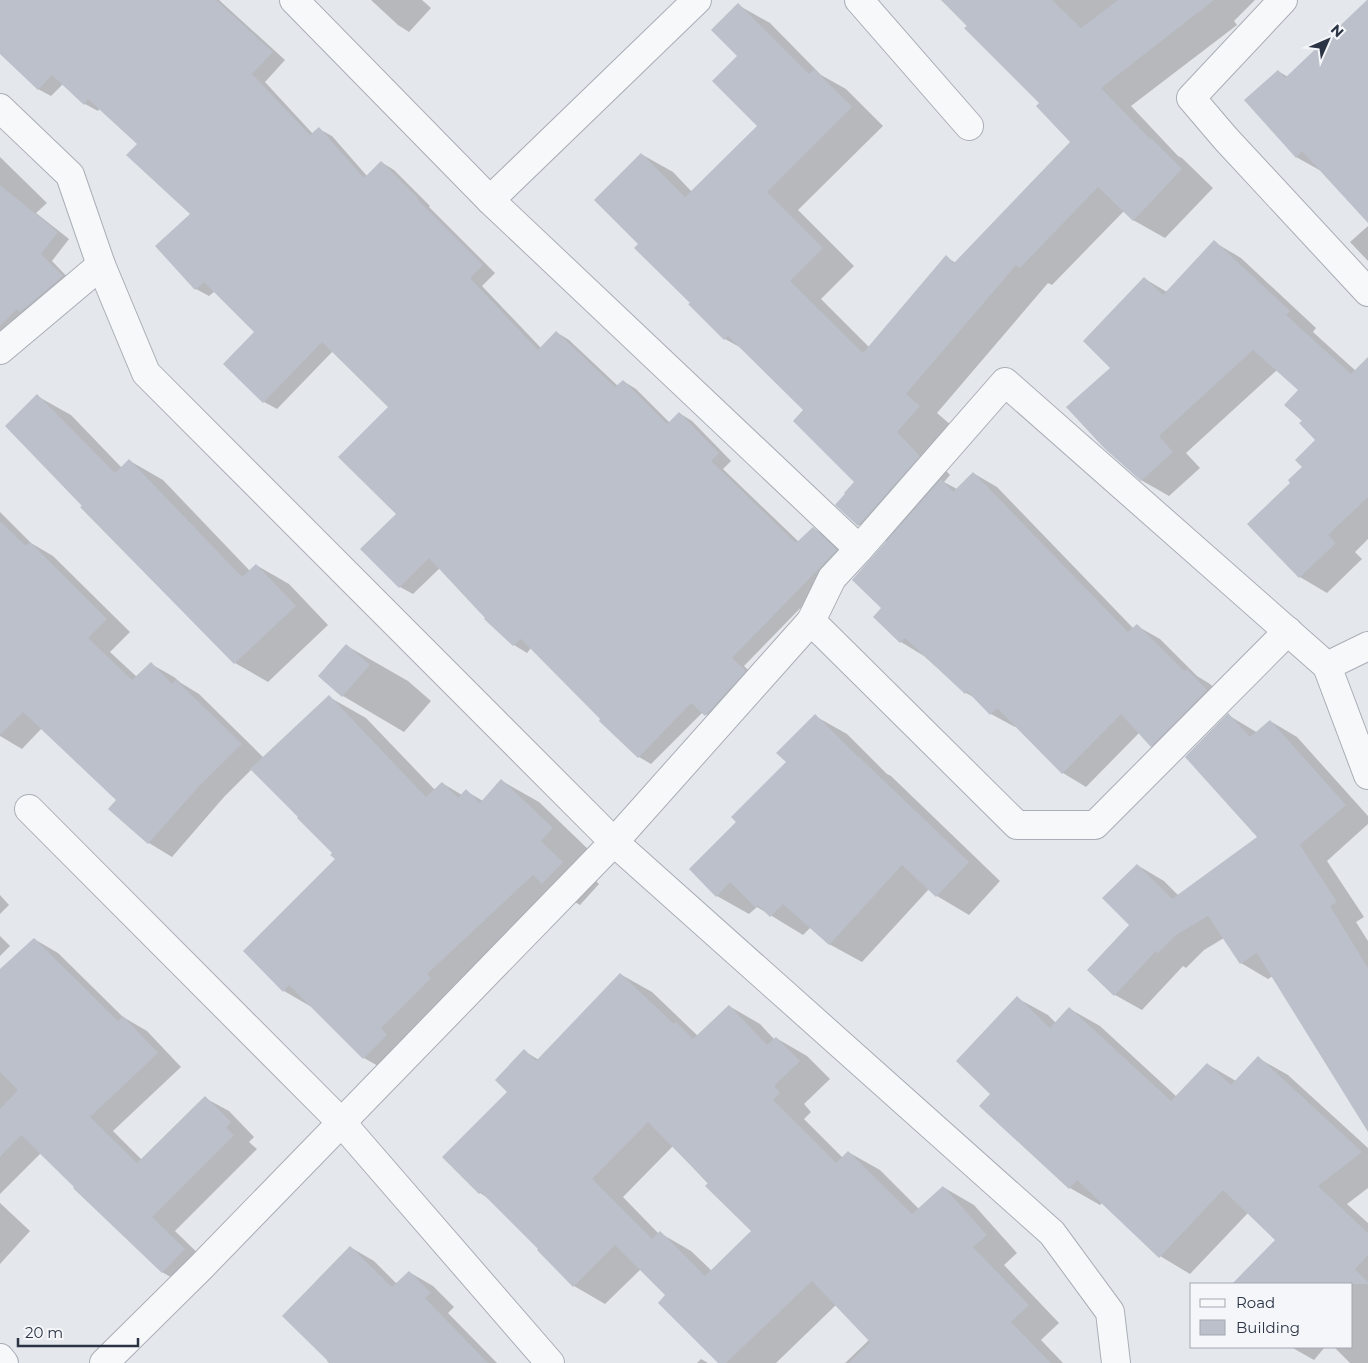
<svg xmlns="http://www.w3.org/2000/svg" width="1368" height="1363" font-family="Montserrat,sans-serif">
	<rect width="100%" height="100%" fill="#e4e7ec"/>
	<g fill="#0003" fill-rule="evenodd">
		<path d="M0,0H219L285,60L265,82L313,134L319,129L332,136L367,176L381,162L394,170L430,206L429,207L495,273L482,286L541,348L556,332L569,340L618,386L623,381L636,389L670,423L679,413L692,421L731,461L723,469L799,542L813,528L826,536L849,558L744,666L758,679L719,723L703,712L651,764L639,757L531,648L527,653L514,645L486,618L440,568L413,594L400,587L398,514L389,407L333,351L277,409L264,402L255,332L215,291L209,296L196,289L156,246L192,214L138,143L100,108L98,111L85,104L63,84L51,96L38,89L0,52Z"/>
		<path d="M371,0H422L431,8L409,32L398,25Z"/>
		<path d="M942,0H1255L1234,21L1237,25L1131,106L1178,156L1182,158L1213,188L1165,238L1133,220L1124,211L1052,285L1048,283L937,413L951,425L928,451L950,475L944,482L957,489L973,473L997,487L1134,629L1137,626L1160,639L1197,676L1210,684L1230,704L1175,759L1151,746L1139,733L1086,787L1063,773L1016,726L1015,727L991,714L977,699L966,693L924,656L901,642L875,617L883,608L887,542L859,525L836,504L856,482L805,410L745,350L725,339L640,244L641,154L673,172L692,192L759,126L739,56L738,5L770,23L821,75L846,89L883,126L798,210L854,266L821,299L869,347L946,257L956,263L1072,142L1041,103Z"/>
		<path d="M1368,1V221L1323,172L1296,157L1278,71L1288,77Z"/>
		<path d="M0,157L47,203L36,213L69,239L52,261L74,284L18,326L10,322L0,332Z"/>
		<path d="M1368,226V261L1350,242Z"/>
		<path d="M1214,242L1241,258L1316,328L1313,332L1368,382V539L1355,552L1362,559L1327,593L1300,577L1248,524L1292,483L1304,467L1316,440L1303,421L1300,390L1277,370L1186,453L1200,468L1169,496L1141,480L1111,368L1145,279L1167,292Z"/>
		<path d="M37,396L71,415L122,468L130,461L163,480L250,571L256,565L289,584L328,625L268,682L235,663L84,506Z"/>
		<path d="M0,512L31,543L53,556L130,632L110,652L137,677L151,664L174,677L181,683L199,694L264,758L329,697L366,718L435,790L442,783L462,795L466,791L483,801L502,781L539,802L589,850L577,863L599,884L580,905L568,898L401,1079L364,1058L315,1009L284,991L337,859L333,853L252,769L224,797L172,857L149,843L110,809L117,800L42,728L22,749L0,736Z"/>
		<path d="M347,646L408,681L431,701L404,732L343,696Z"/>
		<path d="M1228,715L1258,733L1270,721L1297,737L1368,816V824L1327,861L1364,917L1356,922L1368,941V1130L1273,976L1268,979L1241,963L1224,938L1204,950L1186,968L1183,966L1142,1010L1115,995L1131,925L1137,865L1164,881L1178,895L1259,837Z"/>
		<path d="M815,716L847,734L887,774L891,776L1000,881L969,915L937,896L929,889L862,962L829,944L811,927L803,935L757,907L749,914L717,896L738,822L788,762Z"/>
		<path d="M0,895L9,905L0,914Z"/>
		<path d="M0,936L10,946L0,956Z"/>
		<path d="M34,939L58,953L123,1017L147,1031L181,1067L113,1131L142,1160L205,1098L229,1111L254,1137L249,1142L257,1149L175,1231L208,1263L186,1286L162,1272L41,1153L0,1194V971Z"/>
		<path d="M620,974L652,992L698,1036L729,1006L760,1024L775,1040L776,1038L807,1056L830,1079L804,1104L811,1112L804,1119L843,1158L848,1152L880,1170L919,1209L943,1187L974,1205L1017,1253L1004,1265L1059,1323L1041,1340L1063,1363H845L869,1340L836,1305L776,1363H720L667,1295L641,1269L605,1304L574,1286L540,1249L491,1200L480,1193L509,1092L524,1051L539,1060ZM673,1146L752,1231L712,1271L691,1251L660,1233L659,1234L623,1197Z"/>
		<path d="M1017,998L1048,1015L1056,1023L1070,1009L1100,1026L1177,1097L1207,1064L1236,1081L1258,1058L1288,1075L1368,1148V1188L1347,1204L1368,1223V1363H1350L1334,1347H1352V1284H1233L1276,1240L1248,1213L1190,1274L1160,1256L1103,1202L1100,1205L1070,1188L992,1094Z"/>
		<path d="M0,1203L30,1231L0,1264Z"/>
		<path d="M350,1247L374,1261L397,1284L409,1272L433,1286L454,1307L448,1313L497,1363H329L327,1361L328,1359Z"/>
		<path d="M1291,1347H1325L1314,1360Z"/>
		<path d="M701,1359L708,1363H697Z"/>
	</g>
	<g fill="#bbc0ca" fill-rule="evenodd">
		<path d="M0,0H216L273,52L252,74L310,135L319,127L364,178L381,161L418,198L417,199L483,265L470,278L538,350L556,331L615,387L623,380L667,424L679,412L719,453L711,461L796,543L813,527L837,550L732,658L746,671L705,716L691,703L638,758L599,721L600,719L521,639L513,646L484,619L485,618L429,558L399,588L360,549L396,514L338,457L388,407L322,342L263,403L223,364L254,332L204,282L195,290L155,246L190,214L126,155L137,144L88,99L84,105L52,75L38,90L0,54Z"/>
		<path d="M941,0H1052L1081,28L1118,0H1214L1101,88L1150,139L1151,138L1182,169L1133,221L1098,187L1020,268L1016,265L906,394L920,406L897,432L920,456L858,526L835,505L845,494L844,493L854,482L793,421L803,410L728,336L724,340L688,304L690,303L634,248L638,244L594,200L641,153L685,197L757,126L712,81L737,56L711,30L738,3L809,74L814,69L852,107L767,192L823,248L790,281L863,353L946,255L954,263L1070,142L1036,106L1039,103L964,28L967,26Z"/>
		<path d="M1367,0H1368V223L1302,151L1296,158L1244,100L1278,70L1285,78Z"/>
		<path d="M0,185L58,232L41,254L63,276L20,312L17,309L0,326Z"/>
		<path d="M1214,240L1290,311L1286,315L1351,374L1368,357V497L1328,535L1336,543L1299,578L1247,524L1290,483L1288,480L1302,467L1295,460L1315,440L1299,423L1302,421L1284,405L1298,390L1253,350L1159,436L1173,452L1141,481L1104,448L1066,407L1110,368L1083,341L1144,277L1163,295Z"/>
		<path d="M37,394L115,473L129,459L242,577L256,564L296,606L234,664L80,507L82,506L5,426Z"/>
		<path d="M973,472L1128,632L1137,624L1184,671L1187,669L1207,690L1151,747L1121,714L1062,774L997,708L990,715L967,691L965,694L905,638L900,643L873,617L881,608L852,580L941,479L953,492Z"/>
		<path d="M0,521L26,546L30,542L107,619L88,638L132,680L151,662L172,684L176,680L242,744L201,784L148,844L108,809L116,800L23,712L0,735Z"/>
		<path d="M346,644L370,665L342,697L318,676Z"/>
		<path d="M329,695L426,797L442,782L458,798L466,789L480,803L501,779L553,828L541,841L563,862L542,884L533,875L427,974L431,978L381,1028L387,1035L363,1059L289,985L283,992L243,951L335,859L330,855L332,853L297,818L298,817L250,769Z"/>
		<path d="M1228,713L1250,737L1270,720L1346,805L1300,845L1337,902L1330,906L1368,968V1132L1257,953L1240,964L1208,916L1176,935L1158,953L1156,951L1114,996L1087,970L1129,925L1102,898L1137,864L1172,899L1257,837L1185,757Z"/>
		<path d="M815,714L857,756H858L969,862L936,897L902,865L829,945L783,904L770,917L758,905L756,908L730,882L716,897L689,869L736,822L731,817L786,762L776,753Z"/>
		<path d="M34,938L118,1021L123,1016L158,1053L90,1117L137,1163L205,1096L231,1122L226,1128L234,1135L152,1217L185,1249L162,1273L73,1188L74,1187L21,1135L0,1157V1109L18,1090L0,1072V969Z"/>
		<path d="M620,973L674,1024L676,1022L693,1039L729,1005L767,1045L776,1037L800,1061L774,1086L780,1093L773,1100L836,1163L848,1151L912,1214L943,1186L987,1235L973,1247L1029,1305L1011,1322L1051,1363H849L870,1342L812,1281L726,1363H718L658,1303L665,1295L615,1245L573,1287L537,1250L538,1249L481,1192L479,1194L442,1157L507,1092L495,1080L524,1049L536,1061ZM648,1122L708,1183L705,1186L751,1231L705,1276L660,1231L652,1239L592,1179Z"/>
		<path d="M1017,996L1050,1028L1069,1007L1171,1101L1207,1063L1231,1085L1258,1056L1362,1152L1318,1186L1368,1233V1255L1355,1269L1368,1282V1284H1232L1275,1240L1223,1190L1159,1258L1077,1180L1069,1189L979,1106L990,1094L956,1061Z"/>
		<path d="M350,1246L392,1287L409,1271L431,1293L425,1298L488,1363H330L282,1316Z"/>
	</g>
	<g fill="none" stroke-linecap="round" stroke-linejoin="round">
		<g stroke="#a9aeb7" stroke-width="30">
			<g id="minor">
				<path d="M294,0L490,200L859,549L832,578L811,621"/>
				<path d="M859,0L969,126"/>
				<path d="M1283,0L1191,98L1226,139L1368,292"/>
				<path d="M0,108L70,175L101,265L146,373L614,842L1052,1233L1110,1312L1116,1363"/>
				<path d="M490,200L697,0"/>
				<path d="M0,350L101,265"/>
				<path d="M859,549L1005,382L1327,666L1368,646"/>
				<path d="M1327,666L1368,775"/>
				<path d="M29,809L341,1122L550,1363"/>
				<path d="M0,1358L4,1363"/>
				<path d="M104,1363L202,1266L614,842L811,621L1017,825H1095L1288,631"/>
			</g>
		</g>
		<use href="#minor" stroke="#f7f8fa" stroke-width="28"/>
	</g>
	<rect x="1190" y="1283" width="162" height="65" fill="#f4f6f9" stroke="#a4a8b1"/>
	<rect x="1200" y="1299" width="25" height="8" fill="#f7f8fa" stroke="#a4a8b1"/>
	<text x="1236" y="1308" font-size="15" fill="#2b3445">Road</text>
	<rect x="1200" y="1320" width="25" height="15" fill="#bbc0ca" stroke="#a4a8b1"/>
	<text x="1236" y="1333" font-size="15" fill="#2b3445">Building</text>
	<g transform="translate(1328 40) rotate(45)" stroke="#f4f6f9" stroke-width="4" paint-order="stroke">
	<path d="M0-4L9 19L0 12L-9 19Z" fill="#2b3445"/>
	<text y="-8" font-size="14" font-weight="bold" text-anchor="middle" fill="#2b3445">N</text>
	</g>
	<path d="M18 1338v8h120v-8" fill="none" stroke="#2b3445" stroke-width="2.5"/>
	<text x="25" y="1338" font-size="15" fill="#2b3445" stroke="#f4f6f9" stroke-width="4" paint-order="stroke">20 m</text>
</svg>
